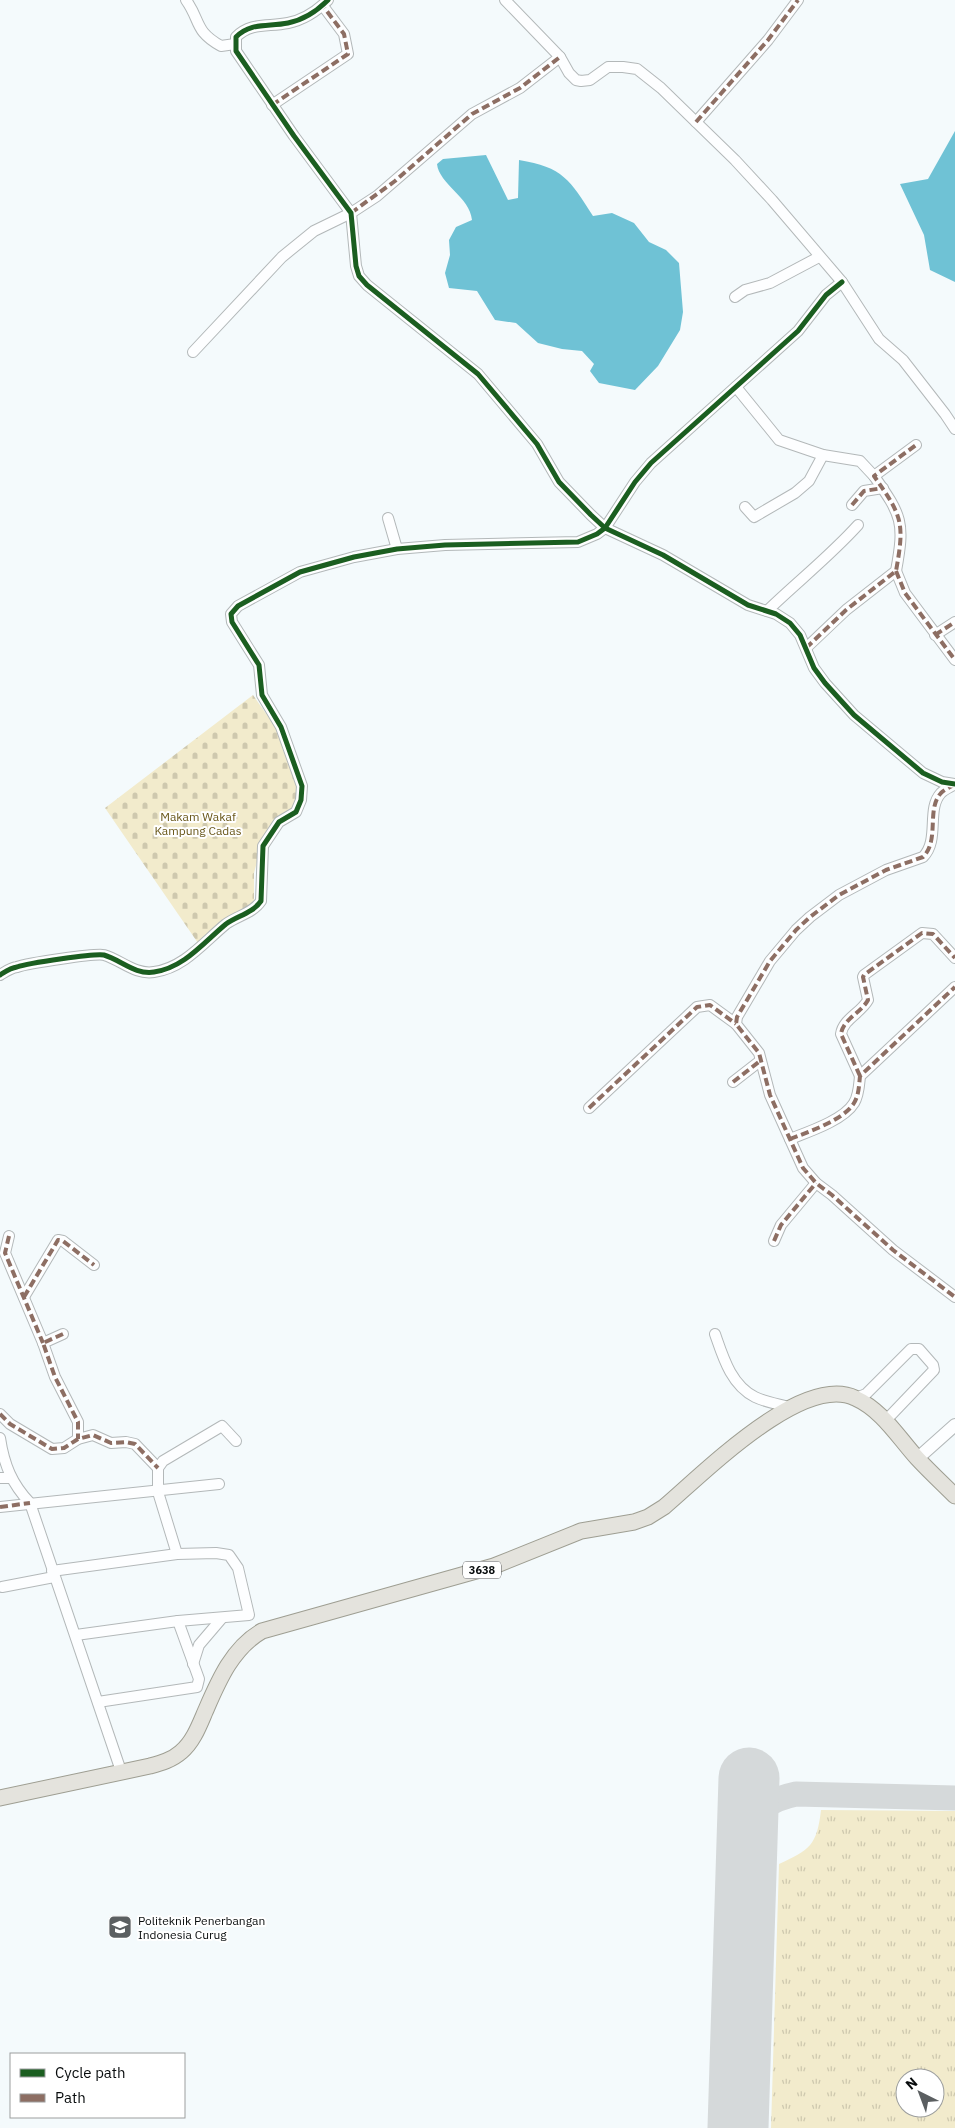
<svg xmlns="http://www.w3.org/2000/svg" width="955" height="2128" font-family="'IBM Plex Sans',sans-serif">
	<defs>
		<pattern id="grass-tufts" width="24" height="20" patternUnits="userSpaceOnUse" patternTransform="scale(1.25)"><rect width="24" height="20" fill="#f2ebcc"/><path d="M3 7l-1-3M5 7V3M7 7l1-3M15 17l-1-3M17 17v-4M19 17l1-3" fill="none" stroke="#cec8ae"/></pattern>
		<pattern id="cemetery-stones" width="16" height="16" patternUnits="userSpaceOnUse" patternTransform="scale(1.25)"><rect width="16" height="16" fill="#f2ebcc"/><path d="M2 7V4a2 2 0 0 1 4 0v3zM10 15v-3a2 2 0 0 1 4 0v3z" fill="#cec8ae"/></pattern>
	</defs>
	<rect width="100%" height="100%" fill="#f4fafc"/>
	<path fill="url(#grass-tufts)" fill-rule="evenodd" d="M821,1810L955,1811V2128H771L779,1864C810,1850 817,1845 821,1810ZM905,2078H935V2108H905Z"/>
	<path fill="url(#cemetery-stones)" d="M253,695L281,735L282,748L298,784L300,798L293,810L264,836L254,873V907L198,943L105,808Z"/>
	<g fill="#6fc2d5">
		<path d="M955,131V282L930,270L924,235L900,184L928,179Z"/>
		<path d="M486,155L508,200L518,198L519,160C563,167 570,180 593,216L612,213L634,223L649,242L666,250L679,263L683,312L680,330L658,366L635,390L599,383L590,371L594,364L582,351L562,349L538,343L516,323L495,320L477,291L449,288L445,273L450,255L449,240L456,227L472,220C470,197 439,184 437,164L443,159Z"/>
	</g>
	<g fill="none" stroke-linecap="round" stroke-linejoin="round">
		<path stroke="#d5d9da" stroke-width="25" d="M747,1833C760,1808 768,1800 796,1794L955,1798"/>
		<path stroke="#d5d9da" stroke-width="61" d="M738,2128L749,1778"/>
		<g stroke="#b3b8b9" stroke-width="12">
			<g id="minor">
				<path d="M186,0C201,21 194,31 221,46L235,44"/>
				<path d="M328,0C317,11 303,20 288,23C268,27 251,22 236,37V51L294,136L351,213L356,266L359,276L367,285L478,374L537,444L559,482L591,515L605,528L663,555L748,605L776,614L790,623L800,635L814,668L825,683L854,715L923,773L942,782L955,784"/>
				<path d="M505,0L560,57L569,73L576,80L581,81L590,80L608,67H623L637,69L661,88L735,160L772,200L842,282L879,339L903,360L945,414L955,429"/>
				<path d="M272,105L348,54L344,34L323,6"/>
				<path d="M696,122L768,40L798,0"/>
				<path d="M735,297L745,290L770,283L819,257"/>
				<path d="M193,352L282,257L314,231L351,213L377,196L472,114L520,88L560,57"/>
				<path d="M736,387L779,440L823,455L860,461L874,476"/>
				<path d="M852,505L864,491L883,488"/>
				<path d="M745,507L754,517L795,493L809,481L823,455"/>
				<path d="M388,518L397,549"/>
				<path d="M896,571L905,593L955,660"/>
				<path d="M767,611C797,582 830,556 858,525"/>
				<path d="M935,635L955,622"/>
				<path d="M806,648L846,610L896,571C905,522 902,516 874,476L916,445"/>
				<path d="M955,784C951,787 945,789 941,793C926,809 940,840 923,857L886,870L839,895L810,917L796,930L770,961L737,1017L736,1024L759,1053L770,1095L803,1168L816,1183L832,1195L893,1250L955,1297"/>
				<path d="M0,975C5,972 10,968 17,967C28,963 96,953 104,955C121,960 135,975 154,972C184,968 204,942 226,924C237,916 253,913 261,901L263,846L279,822L296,812L301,800L302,786L281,727L262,695L259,665L232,622L231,614L238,606L300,572L354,557L397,549L445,545L578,542L597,534L605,528L635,482L651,463L798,331L826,295L842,282"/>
				<path d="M860,1076L841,1034C843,1019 861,1013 868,1000L863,977L864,975L922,933L933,934L955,958"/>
				<path d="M733,1082L760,1061"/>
				<path d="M589,1108L697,1007L710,1005L736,1024"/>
				<path d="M790,1139C808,1132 844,1120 854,1103C859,1095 859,1085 860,1076L955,987"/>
				<path d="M9,1236L5,1253L43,1343"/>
				<path d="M774,1241L781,1225L816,1183"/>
				<path d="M24,1297L58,1240L63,1241L94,1265"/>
				<path d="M63,1334L43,1343L55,1377L78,1422V1439"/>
				<path d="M715,1334C723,1357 731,1385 755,1397C765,1402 778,1404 789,1407"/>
				<path d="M856,1398L866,1394L911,1349H919L933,1365L934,1370L891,1415L884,1419"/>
				<path d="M0,1414L10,1424L52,1449L64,1448L78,1439L93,1435L111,1443L126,1442L135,1444L158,1468"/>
				<path d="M0,1438C4,1465 12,1484 30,1503L121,1771"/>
				<path d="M0,1478H11"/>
				<path d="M0,1507L219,1484"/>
				<path d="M177,1554L158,1492V1468L163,1461L222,1426L236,1441"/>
				<path d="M52,1571L177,1554L216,1553L229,1555L238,1568L249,1615L178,1621L76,1635"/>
				<path d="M2,1587L54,1577"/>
				<path d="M193,1664L199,1645L222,1618"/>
				<path d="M98,1702L197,1687L199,1679L178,1621"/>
			</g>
		</g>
		<g stroke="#b3b8b9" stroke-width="14">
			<path id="tertiary" d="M918,1458L955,1425"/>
		</g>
		<g stroke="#9e9e92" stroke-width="17">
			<path id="primary" d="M0,1798L150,1766C161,1763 172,1760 181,1752C193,1742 199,1726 205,1712C218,1682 232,1648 262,1631L494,1566L581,1531L634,1522L648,1517L664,1507C703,1474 802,1373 855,1398C882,1410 898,1437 917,1458C929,1471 942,1483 955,1496"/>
		</g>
		<use href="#minor" stroke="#fdfeff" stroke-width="10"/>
		<use href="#tertiary" stroke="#fdfeff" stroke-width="12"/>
		<use href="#primary" stroke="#e4e3dd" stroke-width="15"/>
		<g stroke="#8d6e63" stroke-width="4" stroke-dasharray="8 4" stroke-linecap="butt">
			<path d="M272,105L348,54L344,34L323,6"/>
			<path d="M696,122L768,40L798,0"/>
			<path d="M351,213L395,181L472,114L520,88L560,57"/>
			<path d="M852,505L864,491L883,488"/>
			<path d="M896,571L905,593L955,660"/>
			<path d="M935,635L955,622"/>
			<path d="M806,648L846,610L896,571C905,522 902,516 874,476L916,445"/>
			<path d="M955,784C951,787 945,789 941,793C926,809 940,840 923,857L886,870L839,895L810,917L796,930L770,961L737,1017L736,1024L759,1053L770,1095L803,1168L816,1183L832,1195L893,1250L955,1297"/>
			<path d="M860,1076L841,1034C843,1019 861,1013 868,1000L863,977L864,975L922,933L933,934L955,958"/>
			<path d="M733,1082L760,1061"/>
			<path d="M589,1108L697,1007L710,1005L736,1024"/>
			<path d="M790,1139C808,1132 844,1120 854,1103C859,1095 859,1085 860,1076L955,987"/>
			<path d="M9,1236L5,1253L43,1343"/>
			<path d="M774,1241L781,1225L816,1183"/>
			<path d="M24,1297L58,1240L63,1241L94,1265"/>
			<path d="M63,1334L43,1343L55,1377L78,1422V1439"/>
			<path d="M0,1414L10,1424L52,1449L64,1448L78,1439L93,1435L111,1443L126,1442L135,1444L158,1468"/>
			<path d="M0,1507L30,1503"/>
		</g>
		<g stroke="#fff" stroke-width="8">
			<g id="cycleway">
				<path d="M328,0C317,11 303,20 288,23C268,27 251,22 236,37V51L294,136L351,213L356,266L359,276L367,285L478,374L537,444L559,482L591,515L605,528L663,555L748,605L776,614L790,623L800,635L814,668L825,683L854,715L923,773L942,782L955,784"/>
				<path d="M0,975C5,972 10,968 17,967C28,963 96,953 104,955C121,960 135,975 154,972C184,968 204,942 226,924C237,916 253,913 261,901L263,846L279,822L296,812L301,800L302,786L281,727L262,695L259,665L232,622L231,614L238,606L300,572L354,557L397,549L445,545L578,542L597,534L605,528L635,482L651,463L798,331L826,295L842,282"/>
			</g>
		</g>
		<use href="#cycleway" stroke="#1b5e20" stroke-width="5"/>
	</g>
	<defs>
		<g id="university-square" transform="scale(1.25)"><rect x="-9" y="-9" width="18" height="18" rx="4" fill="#5b5f61" stroke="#fff"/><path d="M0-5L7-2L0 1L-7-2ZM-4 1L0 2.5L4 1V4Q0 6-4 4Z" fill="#fff"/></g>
	</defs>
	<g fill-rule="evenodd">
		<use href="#university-square" x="120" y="1927"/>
	</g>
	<g text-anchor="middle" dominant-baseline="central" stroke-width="4" stroke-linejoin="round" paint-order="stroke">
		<rect fill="#fff" stroke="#525556" stroke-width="1" x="463" y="1561.5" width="38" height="17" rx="4"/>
		<g font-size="11" font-weight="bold" fill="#080c0d">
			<text x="482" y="1570">3638</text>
		</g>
		<g font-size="12" fill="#685618" stroke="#fff">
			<text x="198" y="816">Makam Wakaf<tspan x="198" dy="14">Kampung Cadas</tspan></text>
		</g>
		<g font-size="12" fill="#080c0d" stroke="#fff" text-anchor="start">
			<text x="138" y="1920">Politeknik Penerbangan<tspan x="138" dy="14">Indonesia Curug</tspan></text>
		</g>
	</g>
	<rect x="10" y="2053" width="175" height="65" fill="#ffffff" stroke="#9c9e9e"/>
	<rect x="20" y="2069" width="25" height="8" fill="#1b5e20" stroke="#9c9e9e"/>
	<text x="55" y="2078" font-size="15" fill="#080c0d">Cycle path</text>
	<rect x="20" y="2094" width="25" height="8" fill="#8d6e63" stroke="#9c9e9e"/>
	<text x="55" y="2103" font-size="15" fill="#080c0d">Path</text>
	<g transform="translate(920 2093) rotate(318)"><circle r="24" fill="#ffffff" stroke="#9c9e9e"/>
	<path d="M0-4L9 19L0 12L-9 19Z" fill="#5b5f61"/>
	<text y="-8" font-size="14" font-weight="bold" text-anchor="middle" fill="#080c0d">N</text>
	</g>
</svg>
